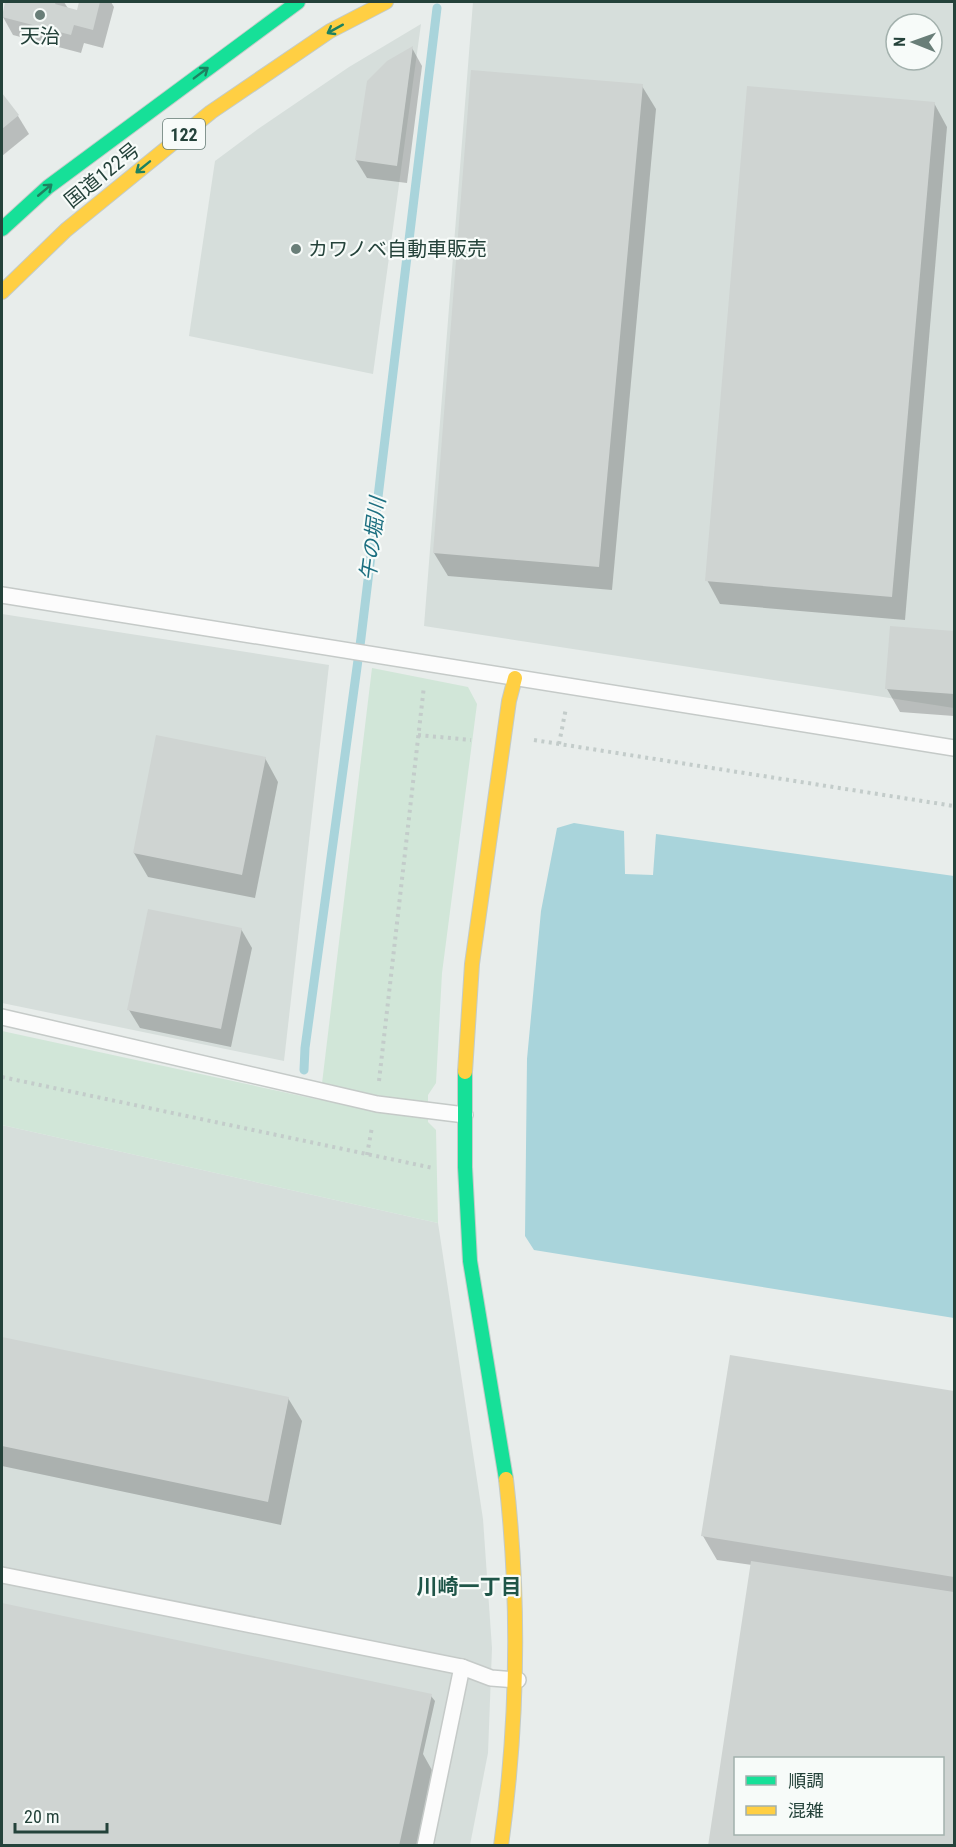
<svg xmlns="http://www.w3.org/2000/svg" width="956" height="1847" font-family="'Roboto Condensed','Noto Sans JP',sans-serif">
	<rect width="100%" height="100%" fill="#e8edeb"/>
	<g fill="#d6dedb" fill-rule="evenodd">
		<path d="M473,2H954V708L424,626ZM896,24H932V60H896Z"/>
		<path d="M421,24L373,374L189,336L215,161L258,129L349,67Z"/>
		<path d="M2,614L329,665L284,1061L2,1003Z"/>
		<path d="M2,1125L438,1223L483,1519L492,1648L488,1753L470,1845L2,1846Z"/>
	</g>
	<path fill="#d1e6d8" d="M372,668L468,687L477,704L442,973L436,1083L428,1095V1122L436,1130L438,1223L2,1125V1031L320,1100Z"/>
	<path fill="#a9d4db" d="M574,823L624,831L625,874L653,875L656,834L954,876V1318L534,1250L525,1236L527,1059L541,911L557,828Z"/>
	<g fill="#0003" fill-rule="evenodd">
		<path d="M7,2H64L69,10L78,12L80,2H111L114,7L103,48L84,43L81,53L13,35L3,17Z"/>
		<path d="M412,48L422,66L407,183L367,178L356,160Z"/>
		<path d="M642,86L656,109L612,590L448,576L434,553Z"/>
		<path d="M2,95L18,116L29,134L2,156Z"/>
		<path d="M934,103L947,127L905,620L720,604L707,580Z"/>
		<path d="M892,627L954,632V716L900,712L887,689Z"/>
		<path d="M265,758L278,782L255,898L148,877L134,853Z"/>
		<path d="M241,929L252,948L231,1047L140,1028L129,1010Z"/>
		<path d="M2,1338L288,1398L302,1421L281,1525L2,1466Z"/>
		<path d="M731,1357L954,1392V1846H710L752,1565L717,1560L703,1536ZM736,1758H942V1834H736Z"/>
		<path d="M2,1605L431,1696L435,1701L423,1754L433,1772L417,1846H2Z"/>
	</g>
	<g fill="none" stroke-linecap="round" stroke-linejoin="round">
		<path stroke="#a9d4db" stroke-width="9" d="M304,1070L305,1048L361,638L437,8"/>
	</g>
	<g fill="#cfd4d2" fill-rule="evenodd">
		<path d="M5,2H56L55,4L77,10L79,2H100L93,30L74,25L71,35L2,17Z"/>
		<path d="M413,46L397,166L355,160L367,81L387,61Z"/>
		<path d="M471,70L643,84L599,567L433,553Z"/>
		<path d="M747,86L935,102L892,597L705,581Z"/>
		<path d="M2,93L19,115L2,129Z"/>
		<path d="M890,626L954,631V694L885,689Z"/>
		<path d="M156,735L266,757L242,875L133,853Z"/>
		<path d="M148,909L242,928L221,1029L127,1010Z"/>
		<path d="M2,1337L289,1397L268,1502L2,1446Z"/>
		<path d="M730,1355L954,1391V1577L701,1536Z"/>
		<path d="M751,1561L954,1592V1846H708ZM736,1758H942V1834H736Z"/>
		<path d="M2,1603L432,1694L399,1846H2Z"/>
	</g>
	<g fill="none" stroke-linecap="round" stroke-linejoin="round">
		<g stroke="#c5cac8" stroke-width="18">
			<g id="lane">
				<path d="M2,595L954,748"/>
				<path d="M2,1017L377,1104L465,1115"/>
				<path d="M2,1575L462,1667L491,1678L518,1680"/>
				<path d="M425,1846L462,1667"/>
			</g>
		</g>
		<g stroke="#c3cbc8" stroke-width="16">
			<g id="fast">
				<path d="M2,229L48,187L298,2"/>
				<path d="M465,1072V1167L470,1261L506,1479"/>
			</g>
		</g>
		<g stroke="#c3cbc8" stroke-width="16">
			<g id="slow">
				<path d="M2,292L66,230L211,112L330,31L386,2"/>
				<path d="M465,1072L472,964L509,701L515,678"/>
				<path d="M501,1846C518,1723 520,1602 506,1479"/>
			</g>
		</g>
		<g stroke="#c3ccca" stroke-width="4" stroke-dasharray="3 4.5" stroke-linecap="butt">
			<path d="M418,735L471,740"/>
			<path d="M534,740L954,806"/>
			<path d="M559,744L566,708"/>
			<path d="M2,1077L433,1168"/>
			<path d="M379,1081L424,686"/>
			<path d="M367,1155L372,1127"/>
		</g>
		<use href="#lane" stroke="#fcfcfc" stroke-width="15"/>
		<use href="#fast" stroke="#16e098" stroke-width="14"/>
		<use href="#slow" stroke="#ffcf43" stroke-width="14"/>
	</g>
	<defs><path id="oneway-shaft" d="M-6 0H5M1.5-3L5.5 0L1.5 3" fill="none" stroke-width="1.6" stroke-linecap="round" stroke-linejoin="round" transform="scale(1.5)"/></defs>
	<g stroke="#1e8160">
		<use href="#oneway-shaft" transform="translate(335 29) rotate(151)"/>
		<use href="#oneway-shaft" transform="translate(201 73) rotate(-37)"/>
		<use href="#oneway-shaft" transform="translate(143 167) rotate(141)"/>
		<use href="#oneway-shaft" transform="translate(45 190) rotate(-40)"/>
	</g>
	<g fill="#697e78" stroke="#f7fbf9" stroke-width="2">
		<circle cx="40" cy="15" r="6"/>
		<circle cx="296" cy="249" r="6"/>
	</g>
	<g text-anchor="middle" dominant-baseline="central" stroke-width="4.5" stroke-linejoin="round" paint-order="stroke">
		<rect fill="#f7fbf9" stroke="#637a73" stroke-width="1.5" x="163" y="119" width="42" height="30" rx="4.5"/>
		<g font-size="18" font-weight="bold" fill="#24423a">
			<text x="184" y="134">122</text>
		</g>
		<g font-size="20" fill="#24423a" stroke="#f7fbf9">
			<text x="40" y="36">天治</text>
			<text x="308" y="249" text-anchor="start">カワノベ自動車販売</text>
		</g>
		<g font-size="20" fill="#24423a" stroke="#f7fbf9">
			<text transform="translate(102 175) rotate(-39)">国道122号</text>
		</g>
		<g font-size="21" font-style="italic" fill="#1c6f80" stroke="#f7fbf9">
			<text transform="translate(373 539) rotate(-83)">午の堀川</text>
		</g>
		<g font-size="21" font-weight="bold" fill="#1f5548" stroke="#f7fbf9">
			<text x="469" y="1587">川崎一丁目</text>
		</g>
	</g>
	<rect width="956" height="1847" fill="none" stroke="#24423a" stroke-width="6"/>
	<rect x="734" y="1757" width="210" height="78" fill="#f7fbf9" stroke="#a3b1ad" stroke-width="1.5"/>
	<rect x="746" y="1776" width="30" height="9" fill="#16e098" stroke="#a3b1ad" stroke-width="1.5"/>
	<text x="788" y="1787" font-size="18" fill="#24423a">順調</text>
	<rect x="746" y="1806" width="30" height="9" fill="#ffcf43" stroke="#a3b1ad" stroke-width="1.5"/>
	<text x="788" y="1817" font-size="18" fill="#24423a">混雑</text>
	<g transform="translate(914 42) rotate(271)"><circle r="28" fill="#f7fbf9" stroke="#a3b1ad" stroke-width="1.5"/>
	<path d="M0-4.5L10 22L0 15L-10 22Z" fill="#697e78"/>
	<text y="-9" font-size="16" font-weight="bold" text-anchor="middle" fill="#24423a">N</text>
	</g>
	<path d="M15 1823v9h92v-9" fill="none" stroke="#24423a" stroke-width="3"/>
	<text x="24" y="1823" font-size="18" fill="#24423a" stroke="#f7fbf9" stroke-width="4.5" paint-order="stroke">20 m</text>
</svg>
